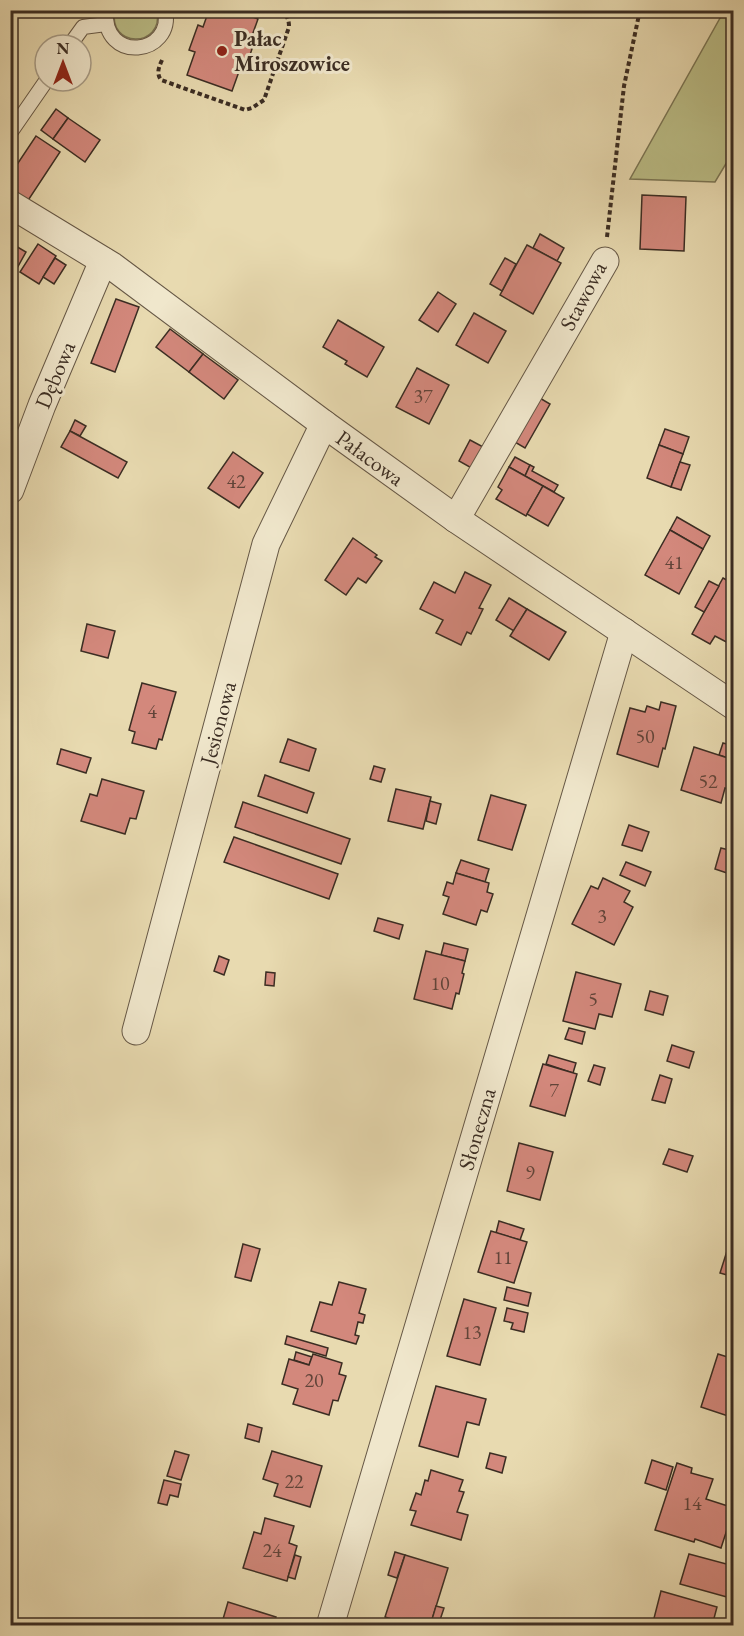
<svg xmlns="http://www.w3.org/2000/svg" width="744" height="1636" font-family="'EB Garamond',serif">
	<rect width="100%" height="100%" fill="#e8dab0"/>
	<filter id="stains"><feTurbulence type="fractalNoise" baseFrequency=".00333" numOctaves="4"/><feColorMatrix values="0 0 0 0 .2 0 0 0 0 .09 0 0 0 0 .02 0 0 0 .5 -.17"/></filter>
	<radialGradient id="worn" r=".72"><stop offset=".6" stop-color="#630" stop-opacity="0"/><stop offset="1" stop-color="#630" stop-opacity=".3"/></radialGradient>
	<g fill="#bbbe87" stroke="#7b7655" stroke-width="1.5">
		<path d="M115,10L157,11C164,48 107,49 115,10Z"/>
		<path d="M724,11H733V152L715,182L630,179Z"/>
	</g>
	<g fill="#d3887c" stroke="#3b2d23" stroke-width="1.5">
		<path d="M209,10H233L258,19L248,47L252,49L247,64L242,63L232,91L187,75L195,52L189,50L198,25L203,27Z"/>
		<path d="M56,109L68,118L53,139L41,130Z"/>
		<path d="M68,118L100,140L85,162L53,139Z"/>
		<path d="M36,136L60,152L27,202L10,191V175Z"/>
		<path d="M642,195L686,197L684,251L640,249Z"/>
		<path d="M540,234L564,248L557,261L533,248Z"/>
		<path d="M38,244L56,256L39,284L20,272Z"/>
		<path d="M14,245L26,252L16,270L10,267V252Z"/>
		<path d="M527,245L561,263L533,314L500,295Z"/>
		<path d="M55,258L66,265L54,284L43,277Z"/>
		<path d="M505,258L516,264L502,291L490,284Z"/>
		<path d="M438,292L456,304L438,332L419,320Z"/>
		<path d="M116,299L139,307L115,372L91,363Z"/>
		<path d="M474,313L506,331L488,363L456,345Z"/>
		<path d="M338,320L384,347L367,377L345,364L347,361L323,347Z"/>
		<path d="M170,329L203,354L189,372L156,347Z"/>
		<path d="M203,354L238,380L224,399L189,372Z"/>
		<path d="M417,368L449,385L429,424L396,407Z"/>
		<path d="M538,397L550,404L525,448L513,441Z"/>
		<path d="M75,420L86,426L80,436L70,431Z"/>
		<path d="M665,429L689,437L683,454L659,445Z"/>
		<path d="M70,431L127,462L118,478L61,447Z"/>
		<path d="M470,440L487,449L475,470L459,461Z"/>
		<path d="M659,445L683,454L671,487L647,478Z"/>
		<path d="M233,452L263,473L239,508L208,488Z"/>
		<path d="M515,457L530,465L525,476L509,467Z"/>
		<path d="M680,462L690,465L681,490L671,487Z"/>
		<path d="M530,465L534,467L532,471L558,485L554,492L525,476Z"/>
		<path d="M509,467L543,486L526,516L496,499L502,490L498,487Z"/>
		<path d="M543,486L564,498L548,526L527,514Z"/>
		<path d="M677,517L710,536L703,549L670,530Z"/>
		<path d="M670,530L703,549L679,594L645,575Z"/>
		<path d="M353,538L377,555L375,557L382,561L366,583L358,578L346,595L325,580Z"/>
		<path d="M465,572L491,585L479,608L483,609L471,634L467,632L461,645L436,633L443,620L420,609L434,582L455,593Z"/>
		<path d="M723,578L734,584V646L715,636L710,644L692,634Z"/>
		<path d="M709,581L719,586L704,612L695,607Z"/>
		<path d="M509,598L527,609L514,631L496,620Z"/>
		<path d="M527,609L566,632L549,660L510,636Z"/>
		<path d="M87,624L115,631L108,658L81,651Z"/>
		<path d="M142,683L176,692L162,740L159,739L156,749L132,743L135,732L129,730Z"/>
		<path d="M661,702L676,706L665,749L663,748L658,767L617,754L630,708L645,712L647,706L659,710Z"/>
		<path d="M288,739L316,749L309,771L280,762Z"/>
		<path d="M723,743L734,746V760L719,755Z"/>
		<path d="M694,747L734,760V773L728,789L725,788L721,803L681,790Z"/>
		<path d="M61,749L91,758L86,773L57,764Z"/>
		<path d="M374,766L385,769L381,782L370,779Z"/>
		<path d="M265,775L314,793L307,813L258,796Z"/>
		<path d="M102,779L144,791L136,819L130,818L125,834L81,821L90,794L97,796Z"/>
		<path d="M396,789L431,797L423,829L388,821Z"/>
		<path d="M491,795L526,805L512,850L478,840Z"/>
		<path d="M430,801L441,804L436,824L426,821Z"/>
		<path d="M243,802L350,839L341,864L235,827Z"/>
		<path d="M629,825L649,832L642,851L622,845Z"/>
		<path d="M234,837L338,874L329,899L224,862Z"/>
		<path d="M721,848L733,851L727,873L715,869Z"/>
		<path d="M461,860L489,869L485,882L456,873Z"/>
		<path d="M626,862L651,872L645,886L620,875Z"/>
		<path d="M456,873L489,883L487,892L493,894L487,912L481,910L476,925L443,914L449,897L443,895L447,882L453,884Z"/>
		<path d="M603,878L630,891L624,902L633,907L614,945L572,924L591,886L598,889Z"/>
		<path d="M378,918L403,925L399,939L374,931Z"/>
		<path d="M444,943L468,949L465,961L441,955Z"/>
		<path d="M426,951L465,961L462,973L464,974L459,994L456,993L452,1009L414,999Z"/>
		<path d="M219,956L229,960L224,975L214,971Z"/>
		<path d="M266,972L275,973L274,986L265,985Z"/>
		<path d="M576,972L621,984L612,1017L599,1014L595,1029L563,1021Z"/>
		<path d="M650,991L668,996L663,1015L645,1010Z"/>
		<path d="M569,1028L585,1032L582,1044L565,1039Z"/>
		<path d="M672,1045L694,1052L689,1068L667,1061Z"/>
		<path d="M549,1055L576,1063L573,1073L546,1064Z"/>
		<path d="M543,1064L577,1074L565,1116L530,1106Z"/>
		<path d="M594,1065L605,1068L600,1085L588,1081Z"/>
		<path d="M660,1075L672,1079L665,1103L652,1100Z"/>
		<path d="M519,1143L553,1152L540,1200L507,1191Z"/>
		<path d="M669,1149L693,1156L687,1172L663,1164Z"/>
		<path d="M499,1221L524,1229L520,1240L496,1233Z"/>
		<path d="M734,1229V1277L720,1273Z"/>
		<path d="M491,1231L527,1242L514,1283L478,1272Z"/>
		<path d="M243,1244L260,1249L251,1281L235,1277Z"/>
		<path d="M339,1282L366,1289L359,1313L365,1315L363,1323L358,1322L355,1335L359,1336L356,1344L311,1331L320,1302L332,1305Z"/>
		<path d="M507,1287L531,1293L528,1306L504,1300Z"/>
		<path d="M464,1299L496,1308L480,1365L447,1356Z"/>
		<path d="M507,1308L528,1313L524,1332L511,1329L513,1323L504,1321Z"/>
		<path d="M287,1336L328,1348L326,1356L285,1344Z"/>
		<path d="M296,1352L312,1357L309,1365L294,1360Z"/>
		<path d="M313,1354L342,1363L339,1374L346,1376L338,1401L333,1400L329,1415L293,1404L298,1389L282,1384L289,1359L309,1365Z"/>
		<path d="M718,1354L734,1359V1418L701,1407Z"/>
		<path d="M436,1386L486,1399L479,1425L467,1422L458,1457L419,1446Z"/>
		<path d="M248,1424L262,1428L259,1442L245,1438Z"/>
		<path d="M175,1451L189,1455L181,1480L167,1476Z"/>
		<path d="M272,1451L322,1466L310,1507L274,1496L278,1484L263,1479Z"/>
		<path d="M490,1453L506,1457L502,1473L486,1468Z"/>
		<path d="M652,1460L673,1467L666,1490L645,1483Z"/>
		<path d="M677,1463L692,1468L691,1473L713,1479L706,1499L734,1508L721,1548L695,1539L694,1542L655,1530Z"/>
		<path d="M431,1470L463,1480L459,1491L464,1492L457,1512L468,1515L461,1540L411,1525L416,1511L410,1510L416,1493L421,1495L425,1480L428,1481Z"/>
		<path d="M164,1480L181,1484L178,1497L170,1495L167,1505L158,1503Z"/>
		<path d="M265,1518L294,1526L289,1543L297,1546L287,1581L243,1568L254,1532L261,1534Z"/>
		<path d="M395,1552L405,1555L397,1578L388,1575Z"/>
		<path d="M689,1554L734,1566V1599L680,1584Z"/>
		<path d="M295,1555L301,1557L295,1579L288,1577Z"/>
		<path d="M405,1555L448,1568L430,1626H414L385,1617Z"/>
		<path d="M661,1591L717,1607L712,1626H652Z"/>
		<path d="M228,1602L276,1617L273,1626H221Z"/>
		<path d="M436,1606L444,1608L438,1626H430Z"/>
	</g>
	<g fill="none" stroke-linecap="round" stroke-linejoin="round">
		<g stroke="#665846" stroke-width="16">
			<g id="lane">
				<path d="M106,10C102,65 175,55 165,10"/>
				<path d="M70,45L83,27L106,24"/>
				<path d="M10,133L46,81"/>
			</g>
		</g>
		<g stroke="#665846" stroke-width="29">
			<g id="street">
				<path d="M10,204L112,266L324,424L456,519L734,706"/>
				<path d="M10,490L42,405L103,261"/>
				<path d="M456,519L605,261"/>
				<path d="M136,1031L266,544L324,424"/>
				<path d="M330,1626L624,632"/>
			</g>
		</g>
		<g stroke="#3b2d23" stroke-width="4" stroke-dasharray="4.5 3" stroke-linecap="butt">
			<path d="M162,60C159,67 156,73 161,80L245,110L252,108L264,100L289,27C289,17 286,14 276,10"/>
			<path d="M607,237L624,86L640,10"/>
		</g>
		<use href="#lane" stroke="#f0e7cc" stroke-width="14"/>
		<use href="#street" stroke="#f0e7cc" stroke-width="27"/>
	</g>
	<circle fill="#8f2418" stroke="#f0e7cc" stroke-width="2" cx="222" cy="51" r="6"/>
	<g text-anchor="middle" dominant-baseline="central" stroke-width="6" stroke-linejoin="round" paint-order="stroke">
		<g font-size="20" fill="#614439">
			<text x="423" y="396">37</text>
			<text x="236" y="481">42</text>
			<text x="674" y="562">41</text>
			<text x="152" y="711">4</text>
			<text x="645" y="736">50</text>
			<text x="708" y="781">52</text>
			<text x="602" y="916">3</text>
			<text x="440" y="983">10</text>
			<text x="593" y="999">5</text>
			<text x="554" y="1090">7</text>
			<text x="530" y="1172">9</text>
			<text x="503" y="1257">11</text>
			<text x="472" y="1332">13</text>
			<text x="314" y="1380">20</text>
			<text x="294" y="1481">22</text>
			<text x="692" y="1503">14</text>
			<text x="272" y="1550">24</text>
		</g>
		<g font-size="22" font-weight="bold" fill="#3b2d23" stroke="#f0e7cc" text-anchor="start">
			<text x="234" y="38">Pałac<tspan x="234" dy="25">Miroszowice</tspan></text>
		</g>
		<g font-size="22" fill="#3b2d23" stroke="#f0e7cc">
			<text transform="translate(583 296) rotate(-62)">Stawowa</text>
			<text transform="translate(55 375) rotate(-67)">Dębowa</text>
			<text transform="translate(370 458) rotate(36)">Pałacowa</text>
			<text transform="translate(218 723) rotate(-75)">Jesionowa</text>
			<text transform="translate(477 1129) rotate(-74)">Słoneczna</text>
		</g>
	</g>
	<rect width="744" height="1636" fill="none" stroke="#e8dab0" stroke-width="36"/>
	<rect x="12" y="12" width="720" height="1612" fill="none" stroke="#3b2d23" stroke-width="3"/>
	<rect x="18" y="18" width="708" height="1600" fill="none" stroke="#3b2d23" stroke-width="1.5"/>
	<g transform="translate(63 63)"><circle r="28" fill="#f0e7cc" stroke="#a89d88" stroke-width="1.5"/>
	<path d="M0-4.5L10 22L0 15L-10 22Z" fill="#8f2418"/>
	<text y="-9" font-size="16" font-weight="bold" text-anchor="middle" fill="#3b2d23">N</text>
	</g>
	<rect width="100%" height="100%" filter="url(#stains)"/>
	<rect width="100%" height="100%" fill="url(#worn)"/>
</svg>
